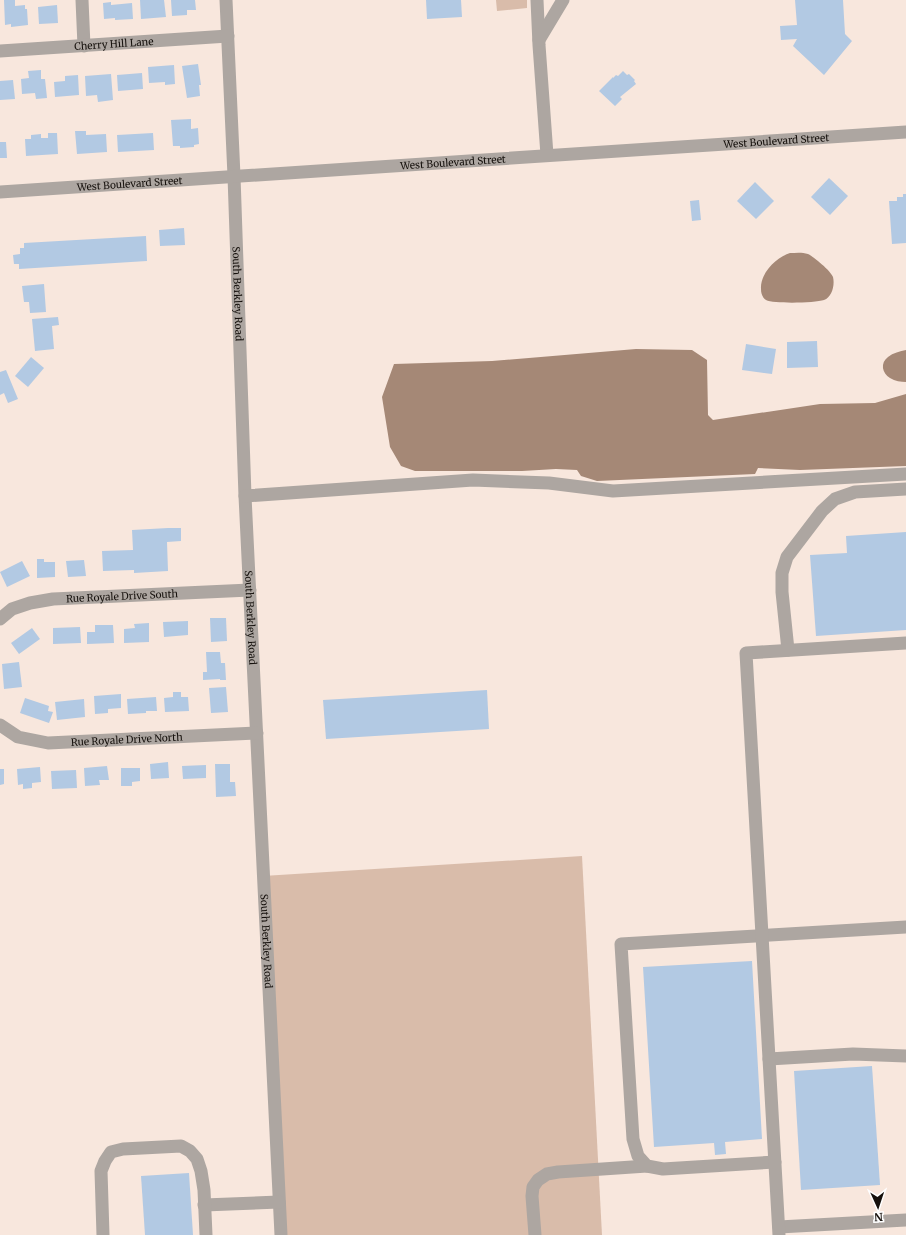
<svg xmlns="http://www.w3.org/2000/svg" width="906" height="1235" font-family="Merriweather,serif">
	<rect width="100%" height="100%" fill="#f8e7dd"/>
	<g fill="#d9bcaa">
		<path d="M496,0H527V8L497,11Z"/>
		<path d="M582,856L602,1235H281L263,876Z"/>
	</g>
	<g fill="#a58876">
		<path d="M790,253C795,253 802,252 808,254C814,257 831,271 833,277C835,285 832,297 824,300C815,303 774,304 766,300C762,297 761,293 761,289C760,274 775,258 790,253Z"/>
		<path d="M636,349L692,350L707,360L708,415L713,420L820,404L875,403L906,394V466L800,470L758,468L755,474L597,481L581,476L577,470L556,469L522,471H415L401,466L390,447L382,397L394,364L492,361Z"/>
		<path d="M906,350V382C901,382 895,381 890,378C882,373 880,363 888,357C893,353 900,351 906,350Z"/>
	</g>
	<g fill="#b2c9e3">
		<path d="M4,0H15V6L25,5V9H27L28,25L11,27V24L5,25Z"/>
		<path d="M140,0H164L166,17L141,19Z"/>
		<path d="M171,0H195L196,10H187V15L172,16Z"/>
		<path d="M426,0H461L462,17L427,19Z"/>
		<path d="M795,0H843L845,34L852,41L824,75L793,46L797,39L781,40L780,26L797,25Z"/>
		<path d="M111,2V5L132,3L133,19L115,20V18L104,19L103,3Z"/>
		<path d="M57,5L58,23L39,24L38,7Z"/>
		<path d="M198,64L201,85H199L200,96L187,98L182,66Z"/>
		<path d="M174,65L175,84L165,85V82L149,83L148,67Z"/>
		<path d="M41,70V79H45L47,98L36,99L35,93L22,94L21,79L29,78L28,71Z"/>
		<path d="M623,71L627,75L629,74L635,80L634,81L636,84L620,97L622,99L615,106L599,91L613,77V78L616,75L618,76Z"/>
		<path d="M142,73L143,89L118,91L117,75Z"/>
		<path d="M111,74L113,100L98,102L97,95L86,96L85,76Z"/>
		<path d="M78,75L79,95L55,97L54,82L65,81V76Z"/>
		<path d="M13,80L15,99L0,100V81Z"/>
		<path d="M191,119V129L198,128L199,144L194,145V147L180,148V146H173L171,120Z"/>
		<path d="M75,131H86V135L106,134L107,152L77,154Z"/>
		<path d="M48,133H57L58,154L26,156L25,139H31V135L41,134V138H48Z"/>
		<path d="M153,133L154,150L118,152L117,135Z"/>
		<path d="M0,142H6L7,158H0Z"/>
		<path d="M829,178L848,196L830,215L811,197Z"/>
		<path d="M755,182L774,201L756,219L737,201Z"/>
		<path d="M903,194H906V243L892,244L889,201H897V197H903Z"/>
		<path d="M699,200L701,220L692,221L690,201Z"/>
		<path d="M184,228L185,245L160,246L159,230Z"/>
		<path d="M146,236L147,261L19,269V264H14L13,255L20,254V248H24V243Z"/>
		<path d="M44,284L46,312L30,313L29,302H24L22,286Z"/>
		<path d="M58,317L59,325L52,326L54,349L35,351L32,319Z"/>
		<path d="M817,341L818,367L787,368V342Z"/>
		<path d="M746,344L776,349L772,374L742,370Z"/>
		<path d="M31,357L44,368L28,387L15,376Z"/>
		<path d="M6,370L18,399L8,403L4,393L0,395V372Z"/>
		<path d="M168,528H181V541L167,542L168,571L134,573V570L103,571L102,551L133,550L132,530Z"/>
		<path d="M906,532V630L816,636L810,555L847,553L846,536Z"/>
		<path d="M37,559H44V562H55V577L37,578Z"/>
		<path d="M84,560L86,576L68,577L66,561Z"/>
		<path d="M22,561L30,576L7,587L0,572Z"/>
		<path d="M210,618H226L227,641L211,642Z"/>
		<path d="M188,621V635L164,637L163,622Z"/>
		<path d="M149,623V642L124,643V629L135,628L134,624Z"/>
		<path d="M95,625H113L114,643L87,644V632H95Z"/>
		<path d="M80,627L81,643L53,644V628Z"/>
		<path d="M32,628L40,639L19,654L11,643Z"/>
		<path d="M206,652H220L221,663H225L226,680H220V679L203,680V672H207Z"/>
		<path d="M19,662L22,687L4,689L2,664Z"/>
		<path d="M226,687L228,712L211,713L209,688Z"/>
		<path d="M487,690L489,729L326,739L323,700Z"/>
		<path d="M173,692H181V697H188L189,711L165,712L164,698L173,697Z"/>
		<path d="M121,694V708L108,709V713L95,714L94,696Z"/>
		<path d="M156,697L157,711H146V713L128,714L127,699Z"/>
		<path d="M25,698L49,706L48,711L53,712L49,723L20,713Z"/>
		<path d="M84,699L85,717L57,720L55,702Z"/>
		<path d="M168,762L169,778L151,779L150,764Z"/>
		<path d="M215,764H230V782H235L236,796L216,797Z"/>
		<path d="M206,765V778L183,779L182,766Z"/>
		<path d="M107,766L109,780H99L100,785L85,786L84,768Z"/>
		<path d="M40,767L41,782L32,783V788L23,789V784L18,785L17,769Z"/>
		<path d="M121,768H140V781L132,782V786H121Z"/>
		<path d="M0,769H4V784L0,785Z"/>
		<path d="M76,770L77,788L52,789L51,771Z"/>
		<path d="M752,961L762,1139L725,1142L726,1154L715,1155L714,1143L654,1147L643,967Z"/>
		<path d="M872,1066L880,1185L801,1190L794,1071Z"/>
		<path d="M189,1173L193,1235H145L141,1176Z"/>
	</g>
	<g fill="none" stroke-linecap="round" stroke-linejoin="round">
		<g stroke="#ada6a1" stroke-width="13">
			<path d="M82,0L84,46"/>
			<path id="s1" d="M226,0L234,176L245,496L281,1235"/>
			<path d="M537,0L539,45L547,155"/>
			<path d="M539,40L563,0"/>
			<path id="s2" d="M0,51L228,36"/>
			<path id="s3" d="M0,192L906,132"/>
			<path d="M245,496L473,480L549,483L613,491L906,474"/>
			<path id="s4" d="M0,619L12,609L30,603L53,599L250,590"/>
			<path d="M788,650L782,592V573L787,557L822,511L835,499L855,492L906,489"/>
			<path id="s5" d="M0,725L18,737L48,743L257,733"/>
			<path d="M769,1059L853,1054L906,1056"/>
			<path d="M775,1162L663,1169L647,1166L638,1156L633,1139L621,944L906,927"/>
			<path d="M204,1205L279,1202"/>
			<path d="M779,1227L906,1220"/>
			<path d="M103,1235L101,1171L105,1161L111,1152L123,1149L181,1146L190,1151L197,1159L201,1171L204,1190L206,1235"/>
			<path d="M535,1235L532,1196L533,1187L538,1180L547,1174L558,1172L647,1166"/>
			<path d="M779,1235L746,653L906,643"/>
		</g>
	</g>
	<g text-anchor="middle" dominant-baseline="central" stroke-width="3" stroke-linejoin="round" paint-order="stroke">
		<g font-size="10" fill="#15100c" stroke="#fff">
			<text stroke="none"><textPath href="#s2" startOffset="114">Cherry Hill Lane</textPath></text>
			<text stroke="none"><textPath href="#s3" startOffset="778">West Boulevard Street</textPath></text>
			<text stroke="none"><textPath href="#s3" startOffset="454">West Boulevard Street</textPath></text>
			<text stroke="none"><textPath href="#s3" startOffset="130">West Boulevard Street</textPath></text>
			<text stroke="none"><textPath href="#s1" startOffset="294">South Berkley Road</textPath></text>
			<text stroke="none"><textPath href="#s4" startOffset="127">Rue Royale Drive South</textPath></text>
			<text stroke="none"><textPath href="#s1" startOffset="618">South Berkley Road</textPath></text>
			<text stroke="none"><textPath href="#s5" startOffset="131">Rue Royale Drive North</textPath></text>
			<text stroke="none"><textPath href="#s1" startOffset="942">South Berkley Road</textPath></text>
		</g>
	</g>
	<g transform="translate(878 1207) rotate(177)" stroke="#ffffff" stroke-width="3" paint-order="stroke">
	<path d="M0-3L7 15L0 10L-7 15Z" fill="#15100c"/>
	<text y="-6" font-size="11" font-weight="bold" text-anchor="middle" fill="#15100c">N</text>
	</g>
</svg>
